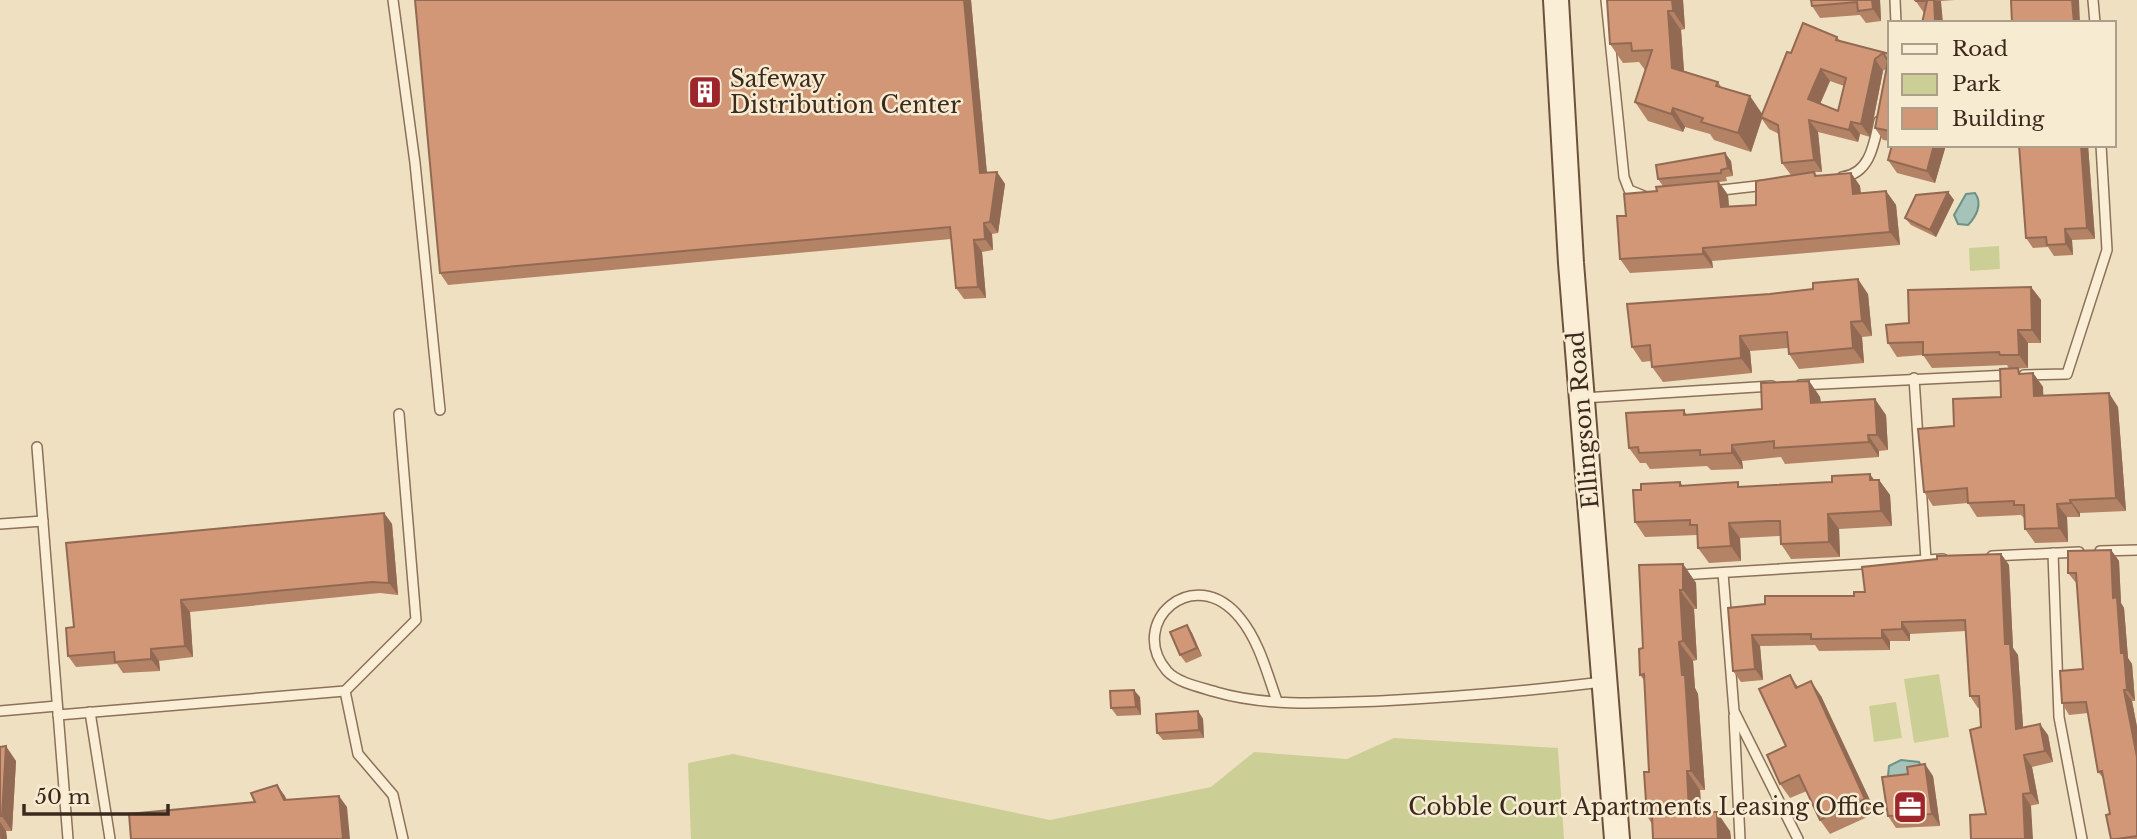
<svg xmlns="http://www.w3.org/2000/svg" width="2137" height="839" font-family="'Libre Baskerville',serif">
	<rect width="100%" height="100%" fill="#f0e0c2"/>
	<g fill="#cbcf95">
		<path d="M1999,246L2000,269L1970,271L1969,248Z"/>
		<path d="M1939,674L1949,737L1914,743L1904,679Z"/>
		<path d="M1896,702L1902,738L1874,742L1869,706Z"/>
		<path d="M1394,738L1558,748L1564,839H691L688,763L733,754L1050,820L1211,787L1254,752L1347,759Z"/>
	</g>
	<g fill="#a5c3b8" stroke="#6b9286" stroke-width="2">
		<path d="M1975,193C1983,204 1976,217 1968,225L1958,224L1954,215L1966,194Z"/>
		<path d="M1901,760L1919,762L1921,766L1918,775L1888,776L1889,766Z"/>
	</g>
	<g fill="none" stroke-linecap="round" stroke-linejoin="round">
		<g stroke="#8b7158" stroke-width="12">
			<g id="lane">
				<path d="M393,0L415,163L440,410"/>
				<path d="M1606,0L1624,177L1629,190L1644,196"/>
				<path d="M1895,0L1896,23"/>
				<path d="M2093,0L2095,23"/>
				<path d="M1842,177C1870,174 1874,144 1879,121"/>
				<path d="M1713,191L1766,185"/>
				<path d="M2024,375L2067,374L2107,250L2101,145"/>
				<path d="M1914,378L1926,560"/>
				<path d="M1800,385L2010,375"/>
				<path d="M1583,398L1772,386"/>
				<path d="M37,447L68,839"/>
				<path d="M0,524L43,521"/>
				<path d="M2100,551L2137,550"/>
				<path d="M2053,553L2059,717L2082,839"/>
				<path d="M1992,556L2079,552"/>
				<path d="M1723,573L1734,711L1798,839"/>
				<path d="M1681,575L1943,559"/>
				<path d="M345,691L358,754L393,795L403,839"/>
				<path d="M1277,701C1267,673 1259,641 1240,618C1194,561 1126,623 1167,671C1178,683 1200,687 1216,692C1267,707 1327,703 1380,701C1454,697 1528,691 1603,682"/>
				<path d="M0,711L57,706"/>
				<path d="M90,712L110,839"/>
				<path d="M58,715L345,691L416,620L399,414"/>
				<path d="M1734,716L1740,839"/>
			</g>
		</g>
		<g stroke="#6d523b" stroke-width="28">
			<path id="secondary" d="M1556,0L1571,263L1617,839"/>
		</g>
		<use href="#lane" stroke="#fbeed6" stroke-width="9"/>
		<use href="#secondary" stroke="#fbeed6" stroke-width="24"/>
	</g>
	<g fill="#b48265" fill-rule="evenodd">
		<path d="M415,0H971L987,173L997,172L1005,184L998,233L992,234L993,250L982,252L986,298L964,299L956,288L951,239L448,285L440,273Z"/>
		<path d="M1683,0L1685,29L1681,30L1684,71L1718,82L1722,88L1762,114L1791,53L1837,37L1841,42L1890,54V141L1883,140L1875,128L1887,68L1883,71L1870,137L1860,134L1858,142L1818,132L1822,172H1815L1817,176L1851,173L1860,186L1861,194L1886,191L1896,205L1900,245L1712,261L1713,268L1630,273L1620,259L1626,216L1663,186L1658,179L1731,161L1733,176L1726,177L1727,181L1719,182L1728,195L1729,207L1756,205L1804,173L1791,175L1782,163L1779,134L1769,129L1762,119L1751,152L1714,140L1710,134L1685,127L1683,132L1648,121L1635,102L1645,70L1639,62L1623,63L1610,44ZM1830,81L1844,86L1838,111L1820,104Z"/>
		<path d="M1880,0L1881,21L1866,23L1860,15L1820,18L1812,6Z"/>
		<path d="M1915,0H1955L1941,1L1924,13Z"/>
		<path d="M1946,145L1935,183L1897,173L1888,160Z"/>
		<path d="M2088,145L2095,239L2072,240L2073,255L2054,256L2048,247L2033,248L2026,238Z"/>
		<path d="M1948,192L1954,200L1936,237L1911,225L1905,218Z"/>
		<path d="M2031,287L2041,300V343H2028V368L2009,369L2007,365L1932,368L1923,355L1897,357L1888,343L1909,323Z"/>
		<path d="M1868,294L1872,336L1862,337L1864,363L1799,369L1789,354L1788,348L1750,351L1752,373L1663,382L1652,367L1651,361L1642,362L1632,347Z"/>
		<path d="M2033,373L2043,387V396L2118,407L2126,511L2080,513V517H2067L2068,542L2035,543L2025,529V519L2021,515L1977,517L1968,503L1933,506L1924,492L2001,397L2022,374Z"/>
		<path d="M1809,381L1820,397L1821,402L1886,415L1888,450L1879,451V457L1785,464L1781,457L1742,461L1743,469L1711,470L1707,466L1650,469L1646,463H1640L1629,448L1684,410L1687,415L1762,409Z"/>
		<path d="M1879,480L1890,495L1892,526L1839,529L1840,557L1791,559L1781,544L1780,536H1779L1740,538L1741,561L1709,563L1698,548L1697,535L1645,537L1635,522L1680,482L1683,486L1741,487Z"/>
		<path d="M384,513L392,524L398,595L380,593L190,612L193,657L159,661L160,671L123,673L117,664L76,667L68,656L74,627Z"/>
		<path d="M2111,550L2119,561L2121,603L2124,608L2128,658L2132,664L2135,701H2132L2137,727V839H2111L2110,814L2104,779L2098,772L2088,713L2069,715L2062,703L2083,669L2077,584L2068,573Z"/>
		<path d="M2001,554L2009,565L2013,648L2018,655L2023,727L2048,735L2053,762L2032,767L2039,804L1986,814L1980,708H1978L1970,696L1966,631L1910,634V641H1890V650L1819,651L1815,645L1760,646L1763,680L1741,682L1733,671L1728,608L1854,596L1865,592Z"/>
		<path d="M1683,564L1696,583L1697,609H1694L1697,660L1693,661L1695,688L1698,694L1705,790H1700L1701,812L1730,831L1731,839H1653L1652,824L1647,816L1649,772L1644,680L1640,675Z"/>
		<path d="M1187,625L1192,633L1202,656L1186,663L1180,655Z"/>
		<path d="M1790,675L1798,687L1821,696L1876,813L1830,834L1820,820L1807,791L1790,798L1780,784L1786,746Z"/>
		<path d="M1140,697L1141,715L1117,716L1111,708Z"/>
		<path d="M1198,711L1203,719L1204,738L1163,740L1157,733Z"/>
		<path d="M0,747L16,761L12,831H6L7,839H0Z"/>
		<path d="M1933,776L1940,826L1896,828L1888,816Z"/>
	</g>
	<g fill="#926a53">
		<path d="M964,0H971L988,185L980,173Z"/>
		<path d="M1672,0H1683L1685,29L1673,11Z"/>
		<path d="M1872,0H1880L1881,21L1873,9Z"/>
		<path d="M1934,0L1941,1L1943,23H1937L1935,20Z"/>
		<path d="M2072,0H2079L2080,23H2074Z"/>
		<path d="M1668,11L1681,30L1685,86L1672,68Z"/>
		<path d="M1875,59L1883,71L1870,137L1861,124Z"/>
		<path d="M1821,69L1830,81L1817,111L1808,99Z"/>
		<path d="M1750,96L1763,115L1751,152L1738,133Z"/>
		<path d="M1673,108L1685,127L1683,132L1671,114Z"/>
		<path d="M1809,120L1818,132L1822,172L1814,160Z"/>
		<path d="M1851,122L1860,134L1858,142L1849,130Z"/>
		<path d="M1934,145H1946L1935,183L1927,171Z"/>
		<path d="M2081,145H2088L2095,239L2087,228Z"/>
		<path d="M1725,153L1731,161L1733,176L1728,168Z"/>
		<path d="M997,172L1005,184L998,233L990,222Z"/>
		<path d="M1851,173L1860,186L1862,208L1853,194Z"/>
		<path d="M1718,181L1728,195L1730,221L1721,207Z"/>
		<path d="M1886,191L1896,205L1900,245L1890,232Z"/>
		<path d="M1948,192L1954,200L1936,237L1930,230Z"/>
		<path d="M984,223L992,234L993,250L985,239Z"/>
		<path d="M2065,229L2072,240L2073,255L2066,244Z"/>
		<path d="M974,240L982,252L986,298L978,287Z"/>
		<path d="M1703,248L1712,261L1713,268L1703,254Z"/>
		<path d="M1858,279L1868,294L1872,336L1862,321Z"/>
		<path d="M2031,287L2041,300V343L2032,330Z"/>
		<path d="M1851,322L1862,337L1864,363L1853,348Z"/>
		<path d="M2018,330L2028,343V368L2019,355Z"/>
		<path d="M1740,336L1750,351L1752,373L1741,358Z"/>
		<path d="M2033,373L2043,387L2044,410L2034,396Z"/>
		<path d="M1809,381L1820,397L1822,418L1811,403Z"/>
		<path d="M2109,393L2118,407L2126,511L2116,498Z"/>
		<path d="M1875,399L1886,415L1888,450L1877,435Z"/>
		<path d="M1868,435L1879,451V457L1869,442Z"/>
		<path d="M1732,445L1742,461L1743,469L1732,453Z"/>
		<path d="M1870,474L1880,488L1879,480L1890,495L1892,526L1881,511L1870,480Z"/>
		<path d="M2070,500L2080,513V517L2071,503Z"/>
		<path d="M2057,504L2067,517L2068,542L2059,528Z"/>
		<path d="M384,513L392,524L398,595L389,583Z"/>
		<path d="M1828,514L1839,529L1840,557L1829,542Z"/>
		<path d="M1729,523L1740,538L1741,561L1731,546Z"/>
		<path d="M2111,550L2119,561L2121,603L2124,608L2128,658L2132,664L2135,701L2127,690L2121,653L2113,598Z"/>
		<path d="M2001,554L2009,565L2013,648L2018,655L2024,740L2016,729L2005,644Z"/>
		<path d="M1683,564L1696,583L1697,609L1683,590Z"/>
		<path d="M1680,590L1694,609L1697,660L1683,641Z"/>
		<path d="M181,600L190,612L193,657L185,646Z"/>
		<path d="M1902,622L1910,634V641L1902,629Z"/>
		<path d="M1187,625L1192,633L1202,656L1197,648Z"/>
		<path d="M1882,630L1890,641V650L1882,638Z"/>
		<path d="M1752,635L1760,646L1763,680L1755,669Z"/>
		<path d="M1679,642L1693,661L1695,688L1698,694L1705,790L1691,771Z"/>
		<path d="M151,649L159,661L160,671L151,659Z"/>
		<path d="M1811,681L1821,696L1876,813L1865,799Z"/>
		<path d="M1134,690L1140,697L1141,715L1136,707Z"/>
		<path d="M2124,690L2132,701L2137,727V757Z"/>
		<path d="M1198,711L1203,719L1204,738L1199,730Z"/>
		<path d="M2040,724L2048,735L2053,762L2045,751Z"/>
		<path d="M6,746L16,761L12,831L2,816Z"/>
		<path d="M2024,755L2032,767L2039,804L2031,793Z"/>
		<path d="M1925,764L1933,776L1940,826L1932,814Z"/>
		<path d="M1687,771L1700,790L1703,831L1689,812Z"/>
		<path d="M277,785L285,796L292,812L284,800Z"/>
		<path d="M2023,794L2031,806L2033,839H2025Z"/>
		<path d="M339,796L347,807L350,839H343Z"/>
		<path d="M1717,812L1730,831L1731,839H1718Z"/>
		<path d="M0,822L6,831L7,839H1L0,837Z"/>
	</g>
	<g fill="#d19776" stroke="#926a53" stroke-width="2" fill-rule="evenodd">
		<path d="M415,0H964L980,173L997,172L990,222L984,223L985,239L974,240L978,287L956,288L950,227L440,273Z"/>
		<path d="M1607,0H1672L1673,11H1668L1672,68L1718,82L1716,86L1750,96L1738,133L1701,122L1703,118L1673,108L1671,114L1635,102L1652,50L1632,51L1631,43L1610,44Z"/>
		<path d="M1811,0H1872L1873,9L1858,11L1857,2L1812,6Z"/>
		<path d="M1915,0H1934L1935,20L1942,22L1941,23H1922L1927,1H1916Z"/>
		<path d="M2011,0H2072L2074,23H2012Z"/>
		<path d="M1803,23L1837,37L1836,40L1890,54V131L1875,128L1888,61L1883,53L1875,59L1861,124L1851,122L1849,130L1809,120L1814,160L1782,163L1778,125L1761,117L1787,52L1791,53ZM1821,69L1846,78L1838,111L1808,99Z"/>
		<path d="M1892,145H1934L1927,171L1888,160Z"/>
		<path d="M2019,145H2081L2087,228L2065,229L2066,244L2047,245L2046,237L2026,238Z"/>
		<path d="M1725,153L1728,168L1721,170V173L1658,179L1656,165Z"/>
		<path d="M1814,172L1815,176L1851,173L1853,194L1886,191L1890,232L1703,248V254L1620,259L1617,216H1626L1624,194L1657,191L1656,187L1718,181L1721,207L1756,205V181Z"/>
		<path d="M1948,192L1930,230L1905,218L1916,195Z"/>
		<path d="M1858,279L1862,321L1851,322L1853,348L1789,354L1787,332L1740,336L1741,358L1652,367L1650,345L1632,347L1627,304L1770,294L1813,289V283Z"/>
		<path d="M2031,287L2032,330H2018L2019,355H2000L1999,352L1923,355V342L1888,343L1886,325L1909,323L1908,290Z"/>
		<path d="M2018,368L2019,374L2033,373L2034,396L2109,393L2116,498L2070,500L2071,503L2057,504L2059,528L2025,529L2024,505H2014V501L1968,503L1967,488L1924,492L1918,429L1954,426L1953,399L2001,397L2000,369Z"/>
		<path d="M1809,381L1811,403L1875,399L1877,435H1868L1869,442L1774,448V441L1732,445V453L1700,455V450L1639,453L1638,447L1629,448L1626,413L1684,410V415L1762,409L1761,383Z"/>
		<path d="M1870,474V480H1879L1881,511L1828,514L1829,542L1781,544L1780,521H1768L1729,523L1731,546L1698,548L1697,525H1690V520L1635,522L1633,490H1641V484L1680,482V486L1738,482V487L1832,482V476Z"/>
		<path d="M384,513L389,583L372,582L181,600L185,646L151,649V659L115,662L114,652L68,656L66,628L74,627L66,543Z"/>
		<path d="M2111,550L2113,598L2117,597L2121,653H2124L2127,690H2124L2137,757V836L2117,839H2111L2106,815L2110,814L2102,771L2098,772L2086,702L2062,703L2060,671L2083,669L2076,573H2068V551Z"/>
		<path d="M2001,554L2005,644H2010L2016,729L2040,724L2045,751L2024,755L2031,793L2023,794L2025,839H1971L1970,815L1986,814L1970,730L1981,727L1979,696H1970L1965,620L1902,622V629L1882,630V638L1811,639V634L1752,635L1755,669L1733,671L1728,608L1765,604V596H1854V592H1865L1862,567L1937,559V556Z"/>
		<path d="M1683,564V590H1680L1683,641L1679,642L1682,675H1685L1691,771H1687L1689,812H1717L1718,839H1653L1652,816H1647L1644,772H1649L1644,674L1640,675L1639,649L1643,648L1639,565Z"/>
		<path d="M1187,625L1197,648L1180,655L1170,632Z"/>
		<path d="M1790,675L1796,688L1811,681L1865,799L1820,820L1799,775L1780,784L1767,755L1786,746L1759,689Z"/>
		<path d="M1134,690L1136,707L1111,708L1110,691Z"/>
		<path d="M1198,711L1199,730L1157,733L1156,714Z"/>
		<path d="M6,746L2,816H0V747Z"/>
		<path d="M1925,764L1932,814L1888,816L1882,777L1908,774L1907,767Z"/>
		<path d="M277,785L284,800L339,796L343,839H131L129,814L255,802L251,793Z"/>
	</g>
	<defs>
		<g id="building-square" transform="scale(1.75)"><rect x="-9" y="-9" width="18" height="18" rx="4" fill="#9e252b" stroke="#f7ebd2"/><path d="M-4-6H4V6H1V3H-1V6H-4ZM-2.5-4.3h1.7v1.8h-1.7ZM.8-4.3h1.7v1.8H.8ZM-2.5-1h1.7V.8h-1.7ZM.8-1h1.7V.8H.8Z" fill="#fff"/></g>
		<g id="office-square" transform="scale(1.75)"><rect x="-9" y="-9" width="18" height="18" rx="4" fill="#9e252b" stroke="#f7ebd2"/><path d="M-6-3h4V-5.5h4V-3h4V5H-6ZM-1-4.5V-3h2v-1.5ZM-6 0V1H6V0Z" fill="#fff"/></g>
	</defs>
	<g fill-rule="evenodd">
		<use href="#building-square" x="705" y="92"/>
		<use href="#office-square" x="1910" y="807"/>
	</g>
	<g text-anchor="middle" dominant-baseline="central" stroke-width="5" stroke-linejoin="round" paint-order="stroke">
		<g font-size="23" fill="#3a2a1d" stroke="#f7ebd2" text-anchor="start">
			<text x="730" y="79">Safeway<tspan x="730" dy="26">Distribution Center</tspan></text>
			<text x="1885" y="807" text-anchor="end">Cobble Court Apartments Leasing Office</text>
		</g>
		<g font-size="23" fill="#3a2a1d" stroke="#f7ebd2">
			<text transform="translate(1583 420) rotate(-95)">Ellingson Road</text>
		</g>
	</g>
	<rect x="1888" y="21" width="228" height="126" fill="#f7ebd2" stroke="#ab9e8a" stroke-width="2"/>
	<rect x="1902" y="44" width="35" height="10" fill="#fbeed6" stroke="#ab9e8a" stroke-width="2"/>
	<text x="1952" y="56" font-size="21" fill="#3a2a1d">Road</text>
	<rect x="1902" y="74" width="35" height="21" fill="#cbcf95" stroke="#ab9e8a" stroke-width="2"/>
	<text x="1952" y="91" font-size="21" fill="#3a2a1d">Park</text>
	<rect x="1902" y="108" width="35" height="21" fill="#d19776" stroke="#ab9e8a" stroke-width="2"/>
	<text x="1952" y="126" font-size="21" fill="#3a2a1d">Building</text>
	<path d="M24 804v10h144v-10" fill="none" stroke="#3a2a1d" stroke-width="3.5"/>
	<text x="35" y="804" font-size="21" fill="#3a2a1d" stroke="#f7ebd2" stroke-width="5" paint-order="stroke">50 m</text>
</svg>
